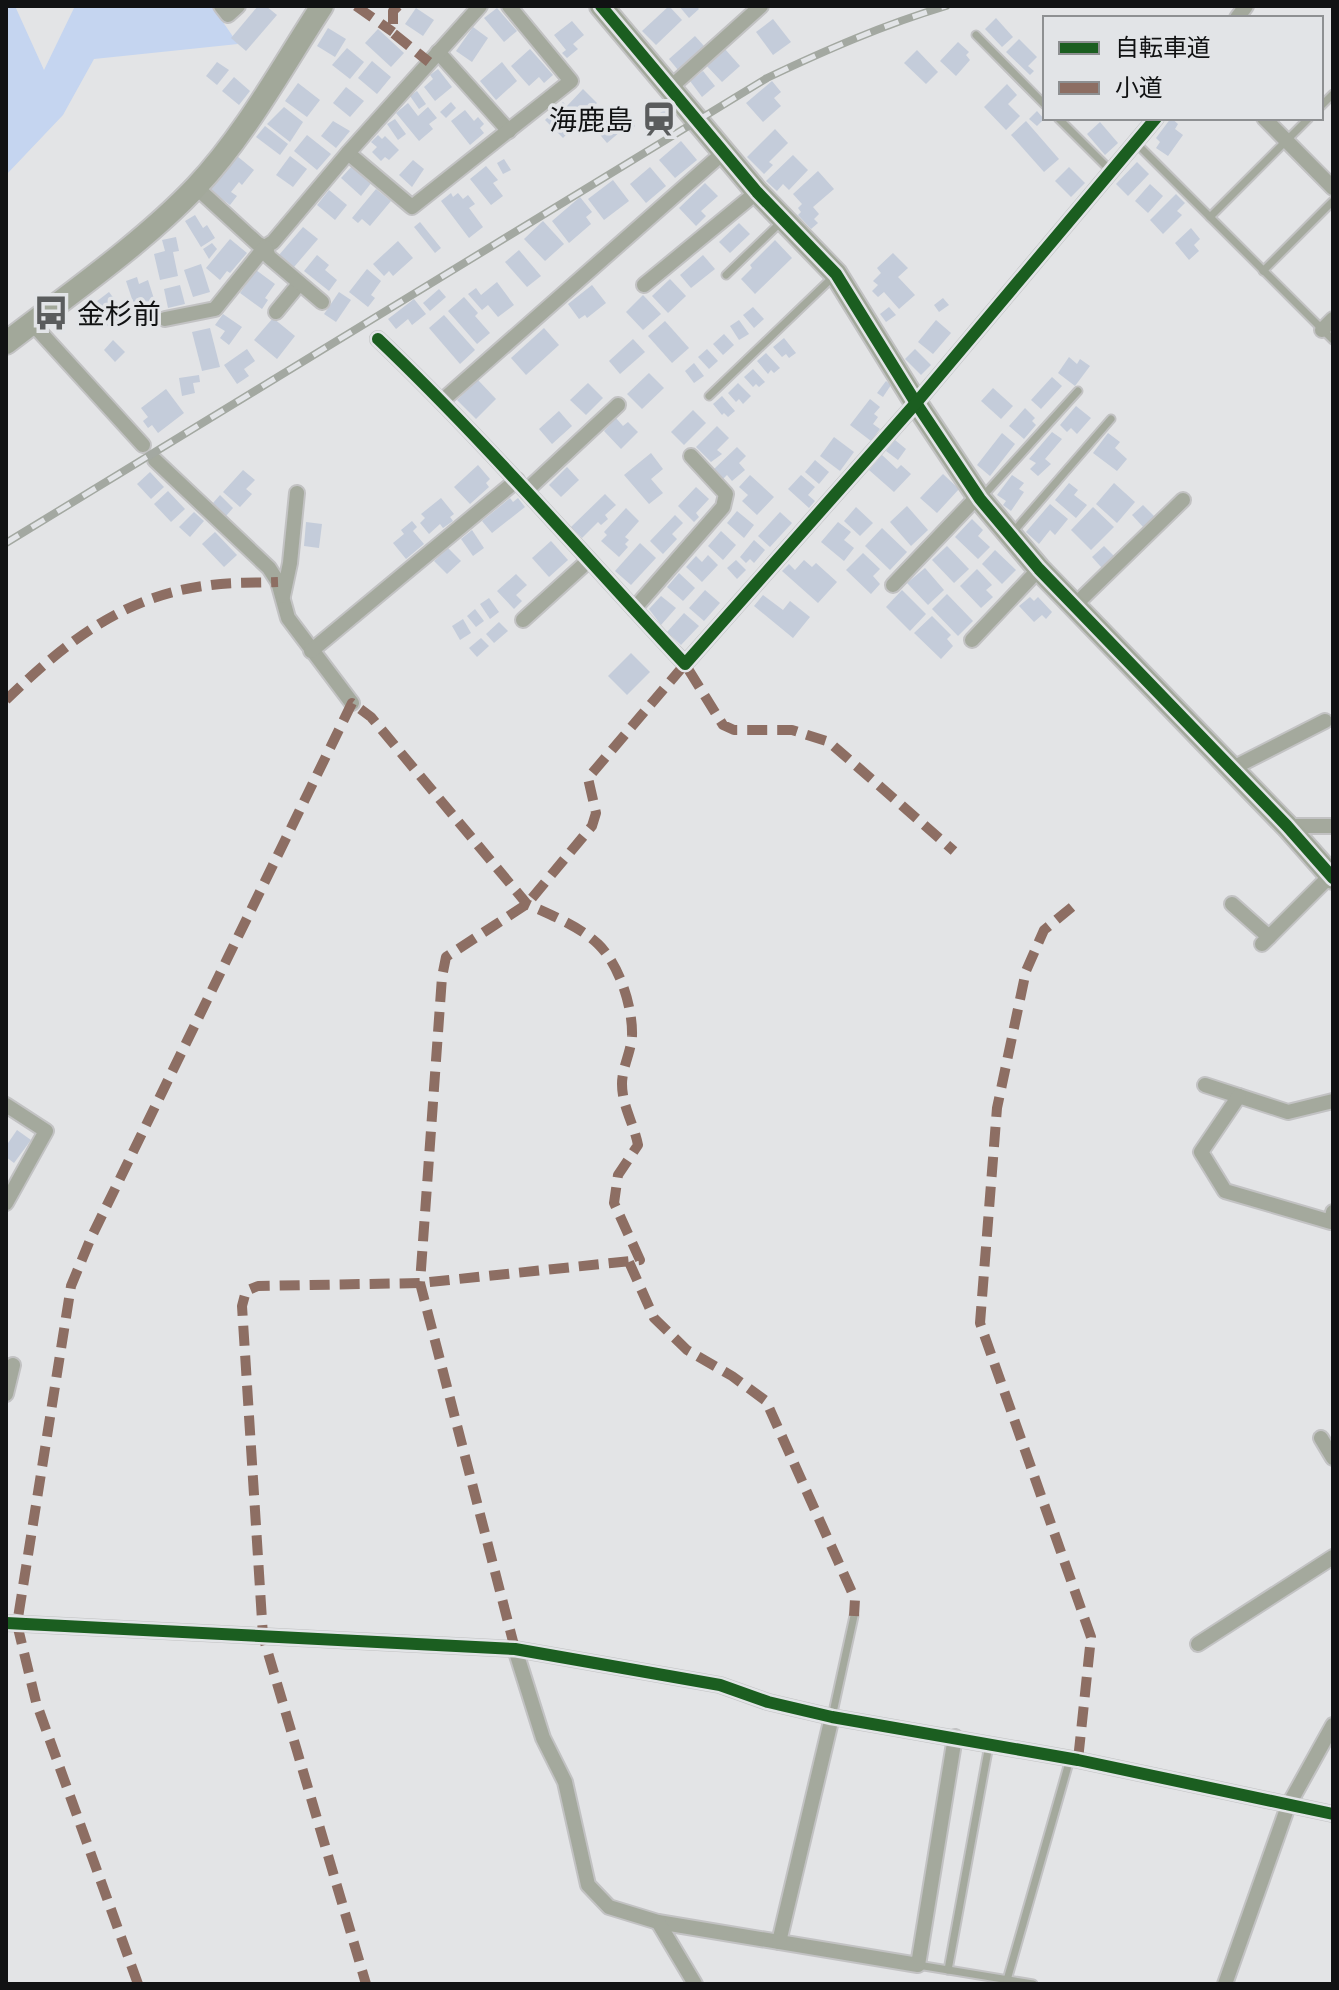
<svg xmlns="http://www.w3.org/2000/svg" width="1339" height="1990" font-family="'IBM Plex Sans','Noto Sans JP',sans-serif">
	<rect width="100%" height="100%" fill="#e3e4e6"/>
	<path fill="#c5d5f0" d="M6,6H15L44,70L75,6H212L238,44L94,59L63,115L6,175Z"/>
	<g fill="#c4ccda">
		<path d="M258,6H266L277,15L246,51L231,38Z"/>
		<path d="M669,6L682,20L656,45L642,31Z"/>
		<path d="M679,6H696L699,9L689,18Z"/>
		<path d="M416,8L434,20L423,36L405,24Z"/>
		<path d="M497,8L517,31L504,42L484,18Z"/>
		<path d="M996,18L1013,37L1002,47L985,29Z"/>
		<path d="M773,19L791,42L773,55L756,32Z"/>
		<path d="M572,21L584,35L573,44L578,49L567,58L562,53L566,50L554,35Z"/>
		<path d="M473,27L488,38L472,62L456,51Z"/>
		<path d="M328,28L346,39L335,57L317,46Z"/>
		<path d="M378,29L404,53L391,67L365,43Z"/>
		<path d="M695,36L704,46L678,70L669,59Z"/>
		<path d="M1019,39L1037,57L1028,66L1034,71L1030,75L1006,52Z"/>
		<path d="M958,42L969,52L966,55L970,60L956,76L940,61Z"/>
		<path d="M347,48L364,62L350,79L332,65Z"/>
		<path d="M724,48L740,66L722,82L705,64Z"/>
		<path d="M530,49L553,75L544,83L539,77L529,86L511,66Z"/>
		<path d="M917,50L938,72L926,84L904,63Z"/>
		<path d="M372,61L391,77L377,94L358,78Z"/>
		<path d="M217,62L229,70L217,85L206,76Z"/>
		<path d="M502,62L517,81L496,100L480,81Z"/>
		<path d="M438,69L452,87L435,101L424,87L433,79L430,75Z"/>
		<path d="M703,71L715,86L702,97L690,81Z"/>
		<path d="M234,77L250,91L239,105L222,91Z"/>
		<path d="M772,81L781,92L774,98L781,106L763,122L746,103Z"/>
		<path d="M298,83L320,100L307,117L285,101Z"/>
		<path d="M1007,84L1017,95L1008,104L1020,116L1006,130L984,107Z"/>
		<path d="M346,87L364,101L350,117L333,103Z"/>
		<path d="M583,89L597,103L563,138L545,120L563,102L567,106Z"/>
		<path d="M417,91L426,104L419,109L410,96Z"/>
		<path d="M451,102L456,108L446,118L440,112Z"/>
		<path d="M408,103L418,116L428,107L437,118L429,124L433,129L419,141L396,113Z"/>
		<path d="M284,107L303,122L290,142L267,124Z"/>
		<path d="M668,108L674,118L648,134L642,124Z"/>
		<path d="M620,109L635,126L624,135L621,131L607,143L596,130Z"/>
		<path d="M465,110L474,121L478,117L484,124L480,128L484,133L470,145L451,121Z"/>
		<path d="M1037,111L1044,119L1037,126L1029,119Z"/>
		<path d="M1171,118L1178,124L1175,129L1183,135L1168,156L1156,148L1160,142L1156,138Z"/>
		<path d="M395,119L406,134L398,140L387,124Z"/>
		<path d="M333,121L350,131L336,148L321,136Z"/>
		<path d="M1026,121L1059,159L1044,172L1011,135Z"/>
		<path d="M1100,122L1118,143L1105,155L1087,134Z"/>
		<path d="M265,126L288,144L280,155L256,137Z"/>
		<path d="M775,129L788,143L769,162L773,165L764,174L747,157Z"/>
		<path d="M307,135L331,154L317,170L294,151Z"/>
		<path d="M378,135L382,139L385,136L399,150L389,160L385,157L381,161L372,152L377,147L371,142Z"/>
		<path d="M681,141L697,160L675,178L659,160Z"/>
		<path d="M793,155L808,170L789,190L783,184L777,191L766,181Z"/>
		<path d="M237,156L254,170L242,185L239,182L231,192L237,196L230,205L210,190Z"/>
		<path d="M290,156L307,169L293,187L276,175Z"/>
		<path d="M504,159L511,170L503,174L497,163Z"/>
		<path d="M413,160L424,169L412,187L399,175Z"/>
		<path d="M1137,162L1149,174L1128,196L1116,184Z"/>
		<path d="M353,165L372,182L361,196L341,178Z"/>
		<path d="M486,166L498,180L493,183L503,196L491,205L470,179Z"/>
		<path d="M650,167L666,186L646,203L630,184Z"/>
		<path d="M1069,167L1085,183L1071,197L1055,181Z"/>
		<path d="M818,171L834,189L813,207L819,214L814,219L818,223L811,229L798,215L801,212L798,208L802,204L793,194Z"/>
		<path d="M613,180L629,201L604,220L588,199Z"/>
		<path d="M705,183L718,196L701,211L706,216L696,226L679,208Z"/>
		<path d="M1150,184L1163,196L1148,213L1135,201Z"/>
		<path d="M376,189L391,201L370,226L362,219L358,223L352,218Z"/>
		<path d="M329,190L347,205L335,220L317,205Z"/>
		<path d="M451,193L453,197L458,193L463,199L468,195L475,204L469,208L483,227L469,238L441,201Z"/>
		<path d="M1176,194L1185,203L1177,211L1182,215L1163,234L1150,220Z"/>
		<path d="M580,197L592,212L586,217L591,224L569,243L552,221Z"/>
		<path d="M195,215L203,228L207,225L215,238L201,247L185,221Z"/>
		<path d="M543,221L564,244L545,261L524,239Z"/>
		<path d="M420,222L441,248L435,253L414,227Z"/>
		<path d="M739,223L750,234L730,253L719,242Z"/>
		<path d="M303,227L318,239L294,267L279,255Z"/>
		<path d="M1191,228L1200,239L1194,245L1199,251L1189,260L1175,243Z"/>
		<path d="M176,237L179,251L173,252L178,276L160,280L154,254L165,251L162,240Z"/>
		<path d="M230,239L247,253L230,273L227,271L220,280L206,268Z"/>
		<path d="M775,240L792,258L755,294L741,279L752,268L750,265Z"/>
		<path d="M398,241L413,258L393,276L389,271L384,276L373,264Z"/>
		<path d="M212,243L217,249L209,259L203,249Z"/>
		<path d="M519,250L541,276L527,287L505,262Z"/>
		<path d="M893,253L908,268L898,277L915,295L899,309L884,292L878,297L872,291L878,285L873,281L881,273L877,268Z"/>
		<path d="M317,255L329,265L325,270L337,280L329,291L304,271Z"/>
		<path d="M703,255L715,269L691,288L680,275Z"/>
		<path d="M201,264L210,292L193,297L184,270Z"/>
		<path d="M367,269L381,281L371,295L375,298L368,307L349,292Z"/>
		<path d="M256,270L275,284L265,298L268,300L262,309L240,293Z"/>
		<path d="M137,277L139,284L148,280L155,302L135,308L126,281Z"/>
		<path d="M670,279L686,296L668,313L652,296Z"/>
		<path d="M497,282L514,305L498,317L488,305L482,310L468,294L476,288L481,295Z"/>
		<path d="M180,285L185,304L168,308L164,289Z"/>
		<path d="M592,285L606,303L587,318L585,315L579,319L568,304Z"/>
		<path d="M439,289L446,297L430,311L423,303Z"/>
		<path d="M109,292L127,316L110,329L92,305Z"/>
		<path d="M339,292L351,300L336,322L324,314Z"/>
		<path d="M643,295L661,314L643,330L626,312Z"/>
		<path d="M464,297L478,313L475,316L490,333L477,344L448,311Z"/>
		<path d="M943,298L949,305L939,312L934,305Z"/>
		<path d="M414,299L426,314L412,325L408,319L396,329L388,319Z"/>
		<path d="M753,307L764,319L754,328L743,315Z"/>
		<path d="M889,307L896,315L886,322L880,314Z"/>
		<path d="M223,314L242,327L229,345L220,338L225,331L215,325Z"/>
		<path d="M444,315L475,350L460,364L429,328Z"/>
		<path d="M273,318L295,336L277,359L254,340Z"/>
		<path d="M739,320L749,334L739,340L730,326Z"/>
		<path d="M936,320L951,333L933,354L918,342Z"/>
		<path d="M665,321L689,348L672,363L648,336Z"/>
		<path d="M210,328L220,367L202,371L192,332Z"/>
		<path d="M544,328L559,345L526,375L511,358Z"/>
		<path d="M724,334L734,345L723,355L713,344Z"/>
		<path d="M784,338L796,353L789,358L786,354L782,357L773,347Z"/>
		<path d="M633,339L645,352L620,374L609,361Z"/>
		<path d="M113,340L125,352L115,362L104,350Z"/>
		<path d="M247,349L255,361L244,369L249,376L237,384L224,365Z"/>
		<path d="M707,349L718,361L709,369L698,357Z"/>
		<path d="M915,349L931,365L921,375L905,359Z"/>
		<path d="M766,353L780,368L774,373L771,370L768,374L757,361Z"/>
		<path d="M1069,357L1077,364L1080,359L1090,366L1075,386L1058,373Z"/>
		<path d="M694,363L704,376L694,383L685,371Z"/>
		<path d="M753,369L765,382L759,387L756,384L753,387L744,377Z"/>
		<path d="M649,373L664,388L642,409L627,394Z"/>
		<path d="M199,375L200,382L193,383L195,393L182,396L179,378Z"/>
		<path d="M1052,377L1062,386L1041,409L1031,400Z"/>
		<path d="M478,380L496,399L476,419L457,400Z"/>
		<path d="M886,381L891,385L883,397L877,393Z"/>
		<path d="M588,383L603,398L586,415L570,400Z"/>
		<path d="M738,383L751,396L743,404L739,399L736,402L728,393Z"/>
		<path d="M993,388L1013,406L1001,419L981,401Z"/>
		<path d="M166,389L184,413L158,433L152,425L148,428L143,421L148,417L141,408Z"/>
		<path d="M722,396L735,411L728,417L724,413L722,415L713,404Z"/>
		<path d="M870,399L880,407L874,414L878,417L873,424L880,429L871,441L850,425Z"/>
		<path d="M1076,406L1091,418L1077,434L1071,428L1067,432L1060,425Z"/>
		<path d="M1025,408L1035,418L1032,421L1036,425L1024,439L1009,426Z"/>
		<path d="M693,410L706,423L684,445L671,432Z"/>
		<path d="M559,411L572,426L552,444L539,429Z"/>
		<path d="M616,418L623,426L628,422L638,432L621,449L604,431Z"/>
		<path d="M717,426L729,438L717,450L722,454L711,462L696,447Z"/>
		<path d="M1052,432L1062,439L1045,459L1051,464L1038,476L1030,469L1036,463L1029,459Z"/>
		<path d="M1002,433L1015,444L990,476L977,465Z"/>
		<path d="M1108,433L1120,442L1115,448L1127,459L1117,471L1093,453Z"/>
		<path d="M834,437L854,452L840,471L820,456Z"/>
		<path d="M895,440L906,449L898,460L886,451Z"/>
		<path d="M737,447L746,456L739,463L745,470L732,481L727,475L723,479L714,469Z"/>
		<path d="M651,453L663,469L651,479L663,493L649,504L624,475Z"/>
		<path d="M882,455L897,469L901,465L911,474L894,492L869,470Z"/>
		<path d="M815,460L829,472L819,484L805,472Z"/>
		<path d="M478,465L490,479L486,483L489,487L470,504L454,487Z"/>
		<path d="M567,467L579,480L561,497L549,485Z"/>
		<path d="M243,470L255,480L246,489L252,494L240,507L223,492Z"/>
		<path d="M150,472L164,487L151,499L137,484Z"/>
		<path d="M943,474L959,489L937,513L920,498Z"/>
		<path d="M750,475L774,497L757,515L742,501L748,495L739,487Z"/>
		<path d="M801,475L815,487L808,495L815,501L809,508L788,489Z"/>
		<path d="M1012,475L1024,483L1019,489L1024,492L1011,511L1003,505L1006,501L997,495Z"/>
		<path d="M1069,483L1078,490L1074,495L1087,505L1076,518L1055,500Z"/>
		<path d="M1114,483L1135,502L1117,523L1096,504Z"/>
		<path d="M696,487L709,499L696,513L699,517L694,522L678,506Z"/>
		<path d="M168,491L185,509L171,522L154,504Z"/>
		<path d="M605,494L616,505L605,515L608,519L601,525L598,522L582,538L571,527Z"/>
		<path d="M220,495L233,508L226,516L213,503Z"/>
		<path d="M441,498L454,514L450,517L453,521L443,528L440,524L429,534L420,523L425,518L421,514Z"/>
		<path d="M510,498L513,502L518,498L525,507L492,533L482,521Z"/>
		<path d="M1050,504L1068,519L1055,535L1050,530L1039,544L1026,532Z"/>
		<path d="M1143,505L1155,517L1144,528L1132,515Z"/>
		<path d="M907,506L928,530L911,546L890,522Z"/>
		<path d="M856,507L873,523L860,536L844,521Z"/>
		<path d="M1093,507L1114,527L1091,550L1071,530Z"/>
		<path d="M626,508L639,521L625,537L629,540L625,544L628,547L619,557L601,541L607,535L604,532Z"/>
		<path d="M737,511L754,525L744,538L727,523Z"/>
		<path d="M194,512L204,521L190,537L179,527Z"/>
		<path d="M780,512L792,523L770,547L758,536Z"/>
		<path d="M675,515L683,523L672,534L677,539L663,554L650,541Z"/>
		<path d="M972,519L983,530L978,536L990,547L978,559L955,537Z"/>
		<path d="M412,521L417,527L413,531L424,544L406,559L393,543L404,534L401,530Z"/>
		<path d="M306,522L322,524L319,548L304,546Z"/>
		<path d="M838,522L851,532L844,540L854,548L844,561L821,542Z"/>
		<path d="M882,528L907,552L890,570L865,546Z"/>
		<path d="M472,530L484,548L473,556L461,539Z"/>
		<path d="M721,531L736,545L723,560L708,546Z"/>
		<path d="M215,532L237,555L224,567L202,544Z"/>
		<path d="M754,540L765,550L754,563L750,559L746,563L740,557Z"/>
		<path d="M551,541L568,560L549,577L532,558Z"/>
		<path d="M640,543L656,558L631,585L615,571Z"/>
		<path d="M947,546L969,569L954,583L932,560Z"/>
		<path d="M1104,546L1114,556L1102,568L1092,557Z"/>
		<path d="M448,548L461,561L447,574L434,561Z"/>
		<path d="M995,550L1016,570L1002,584L982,564Z"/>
		<path d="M863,553L880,569L873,576L880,584L871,594L846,570Z"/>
		<path d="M708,555L718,565L702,582L686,567L696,556L702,562Z"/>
		<path d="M736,560L746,570L737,579L727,568Z"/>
		<path d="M804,560L812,567L816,563L837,582L818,603L782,571L789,564L795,570Z"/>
		<path d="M925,568L944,590L928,605L907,583Z"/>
		<path d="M977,569L992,585L986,590L993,597L981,608L960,586Z"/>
		<path d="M679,573L695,588L683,601L667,587Z"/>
		<path d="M516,574L527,585L516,595L522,601L514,609L497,591Z"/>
		<path d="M705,590L720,603L704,621L689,608Z"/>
		<path d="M902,590L926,614L910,631L886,607Z"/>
		<path d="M947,594L973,621L958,636L932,609Z"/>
		<path d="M763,595L783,610L790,601L810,617L793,638L754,606Z"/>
		<path d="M661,596L676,608L661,625L649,609Z"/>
		<path d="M1030,597L1034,601L1038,597L1052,612L1046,619L1042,615L1034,622L1019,606Z"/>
		<path d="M489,598L499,612L490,619L480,604Z"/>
		<path d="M475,609L484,621L476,627L467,616Z"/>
		<path d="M684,613L699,626L681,645L667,632Z"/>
		<path d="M932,616L951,635L947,639L953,646L941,659L914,633Z"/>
		<path d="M463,619L471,633L460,640L452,626Z"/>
		<path d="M499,622L508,631L494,643L486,634Z"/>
		<path d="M481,638L489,646L477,657L469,648Z"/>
		<path d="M631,653L650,672L627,695L608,676Z"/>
		<path d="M17,1130L31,1140L14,1163L6,1157V1146Z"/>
	</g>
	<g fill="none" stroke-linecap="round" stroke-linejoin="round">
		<g stroke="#c2c2c3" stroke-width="11">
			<g id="lane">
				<path d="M976,35L1045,105"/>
				<path d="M1321,106L1333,94"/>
				<path d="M1058,118L1111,171"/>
				<path d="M1136,143L1333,340"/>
				<path d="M1210,217L1309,118"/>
				<path d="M1263,271L1333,201"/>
				<path d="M726,275L782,221"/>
				<path d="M709,396L834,276"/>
				<path d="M983,496L1078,391"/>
				<path d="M1013,532L1111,419"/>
				<path d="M832,1717L854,1616"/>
				<path d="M918,1965L1033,1984"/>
				<path d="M948,1970L989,1745"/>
				<path d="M1007,1980L1070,1759"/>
			</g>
		</g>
		<g stroke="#c2c2c3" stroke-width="18">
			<g id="street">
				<path d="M221,6L228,15L238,6"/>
				<path d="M1237,18L1246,6"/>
				<path d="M438,52L509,131"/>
				<path d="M671,87L761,6"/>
				<path d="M1264,118L1333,188"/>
				<path d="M348,153L412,207L571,81L509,6"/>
				<path d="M196,187L258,244L265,247L273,242L348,153L480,6"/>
				<path d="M644,285L757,192"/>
				<path d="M276,312L299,284"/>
				<path d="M165,319L215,309L265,247L269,257L322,302"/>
				<path d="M31,322L143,445"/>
				<path d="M1322,330L1333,319"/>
				<path d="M378,339C486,442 583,555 685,664L916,403L1156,118"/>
				<path d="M443,400L724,152"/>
				<path d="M155,460L269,568L278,582L288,618L352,703"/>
				<path d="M527,490L618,405"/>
				<path d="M893,585L978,496"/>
				<path d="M283,596L290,563L297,493"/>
				<path d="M1075,605L1183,500"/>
				<path d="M634,609L723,507L726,494L691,456"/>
				<path d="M523,620L588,561"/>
				<path d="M972,640L1039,569"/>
				<path d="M311,651L517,480"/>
				<path d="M1231,769L1325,721"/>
				<path d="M1287,826H1333"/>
				<path d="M1232,904L1269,937"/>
				<path d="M1262,944L1330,876"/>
				<path d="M1205,1085L1288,1112L1333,1101"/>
				<path d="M1239,1096L1201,1152L1225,1191L1331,1222L1333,1212"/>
				<path d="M6,1105L46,1131L6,1203"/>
				<path d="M6,1394L13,1365"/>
				<path d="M1321,1438L1333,1458"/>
				<path d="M6,1623L515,1649L720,1685L768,1702L832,1717L1078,1760L1333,1814"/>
				<path d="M1198,1644L1333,1557"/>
				<path d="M515,1649L543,1738L565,1782L588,1885L609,1907L658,1922L918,1965L955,1737"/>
				<path d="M658,1922L695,1984"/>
				<path d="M779,1942L832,1717"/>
				<path d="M1225,1984L1288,1806L1333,1725"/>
			</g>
		</g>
		<g stroke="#c2c2c3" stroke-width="26">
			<g id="secondary">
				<path d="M601,6L757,192L836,274L916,403L980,499L1039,569L1287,826L1333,878"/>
				<path d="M6,343C67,296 143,243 196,187C246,134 282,67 322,6"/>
			</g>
		</g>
		<use href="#lane" stroke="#a4a99d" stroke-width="7"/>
		<use href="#street" stroke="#a4a99d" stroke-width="14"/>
		<use href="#secondary" stroke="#a2a89a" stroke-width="22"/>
		<g stroke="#a3a8a1" stroke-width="8">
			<path id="rail" d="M6,543L767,78C826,50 883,25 946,6"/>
		</g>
		<use href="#rail" stroke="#e2e4e7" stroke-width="5" stroke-dasharray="15" stroke-linecap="butt"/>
		<g stroke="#8d6e63" stroke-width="10" stroke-dasharray="20 10" stroke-linecap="butt">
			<path d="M356,6L393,32"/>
			<path d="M398,6L393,11V33L429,62"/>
			<path d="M6,700C66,642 124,595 211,585C233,582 256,583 278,582"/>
			<path d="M1072,907L1044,930L1026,971L997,1108L980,1323L1091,1637L1078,1760"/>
			<path d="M629,1262L654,1318L687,1350L732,1376L766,1401L855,1599L854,1616"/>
			<path d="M515,1649L420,1283L442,977L446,957L527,904L592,826L596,813L588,778L685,664L723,725L734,730H792L829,742L954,851"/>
			<path d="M138,1984L36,1702L17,1624L71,1286L90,1240L352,703L371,717L527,904C551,915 579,926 598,944C619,964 633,1007 632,1036C631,1052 622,1068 622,1084C622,1106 634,1124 638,1145L618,1175L614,1203L640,1260L420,1283L258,1286L246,1291L242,1306L263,1636L366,1984"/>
		</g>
		<g stroke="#e2e4e7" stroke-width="17">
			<g id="cycleway">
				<path d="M601,6L757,192L836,274L916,403L980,499L1039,569L1287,826L1333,878"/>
				<path d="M378,339C486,442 583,555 685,664L916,403L1156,118"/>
				<path d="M6,1623L515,1649L720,1685L768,1702L832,1717L1078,1760L1333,1814"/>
			</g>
		</g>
		<use href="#cycleway" stroke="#1b5e20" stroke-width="12"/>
	</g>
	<defs>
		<g id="station-bare" transform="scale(2.76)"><path d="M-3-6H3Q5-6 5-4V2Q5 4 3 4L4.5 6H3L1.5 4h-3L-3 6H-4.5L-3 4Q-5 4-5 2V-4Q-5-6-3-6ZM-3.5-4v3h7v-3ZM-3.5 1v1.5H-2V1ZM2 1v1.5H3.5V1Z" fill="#5a5c5d" stroke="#e2e4e7" stroke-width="2.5" paint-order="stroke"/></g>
		<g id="bus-bare" transform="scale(2.76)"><path d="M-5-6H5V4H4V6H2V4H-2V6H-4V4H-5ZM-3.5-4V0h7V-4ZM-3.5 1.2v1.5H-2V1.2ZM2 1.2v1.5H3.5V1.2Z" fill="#5a5c5d" stroke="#e2e4e7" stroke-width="2.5" paint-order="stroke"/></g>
	</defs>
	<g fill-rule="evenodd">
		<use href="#station-bare" x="659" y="119"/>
		<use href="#bus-bare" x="51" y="313"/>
	</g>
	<g text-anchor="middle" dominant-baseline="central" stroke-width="7" stroke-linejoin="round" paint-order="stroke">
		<g font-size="28" fill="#111213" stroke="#e2e4e7" text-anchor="end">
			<text x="633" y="119">海鹿島</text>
			<text x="77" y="313" text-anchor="start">金杉前</text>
		</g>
	</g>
	<rect width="1339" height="1990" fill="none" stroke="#111213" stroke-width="16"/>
	<rect x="1043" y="16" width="280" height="104" fill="#e2e4e7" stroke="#8e9092" stroke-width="2"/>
	<rect x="1059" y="42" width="40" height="12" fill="#1b5e20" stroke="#8e9092" stroke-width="2"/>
	<text x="1115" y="56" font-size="24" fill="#111213">自転車道</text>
	<rect x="1059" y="82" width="40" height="12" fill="#8d6e63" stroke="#8e9092" stroke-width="2"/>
	<text x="1115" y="96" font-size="24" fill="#111213">小道</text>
</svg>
